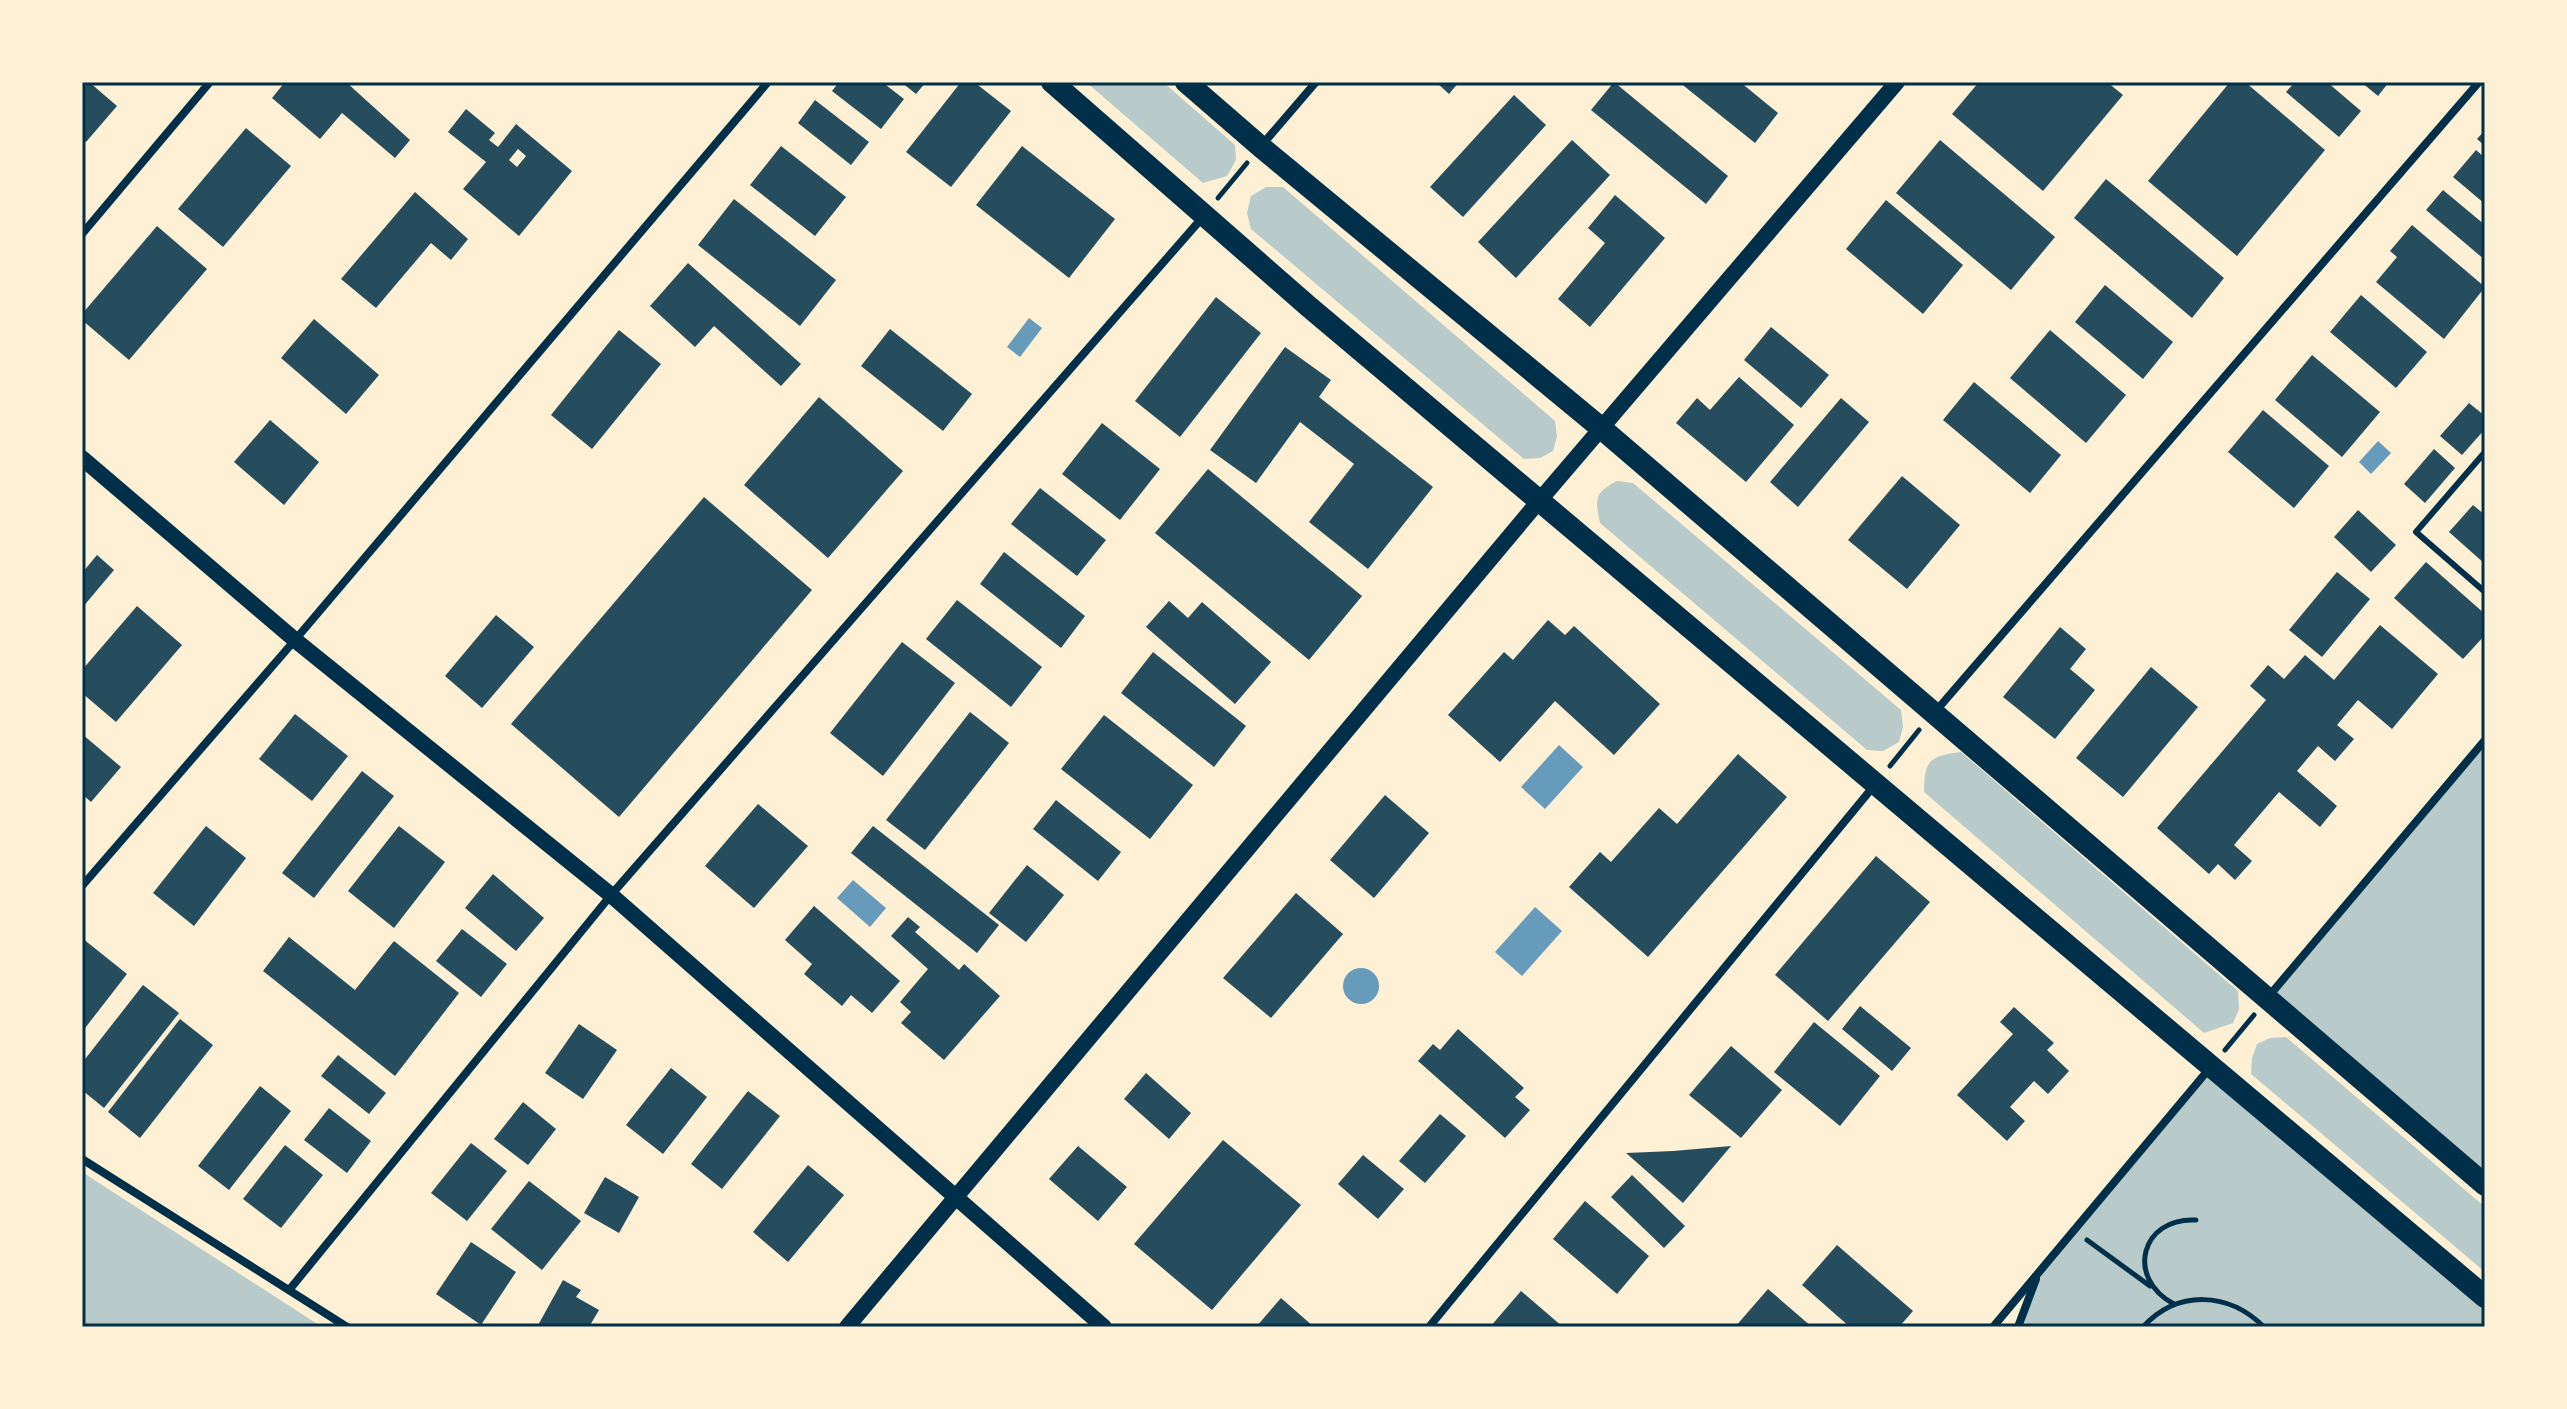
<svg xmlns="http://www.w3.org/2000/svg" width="2567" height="1409" font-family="'Roboto Serif',serif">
	<rect width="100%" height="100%" fill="#fdf0d5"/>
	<g fill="#b9caca">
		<path d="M1086,82H1163L1235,145L1236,160L1227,176L1203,183Z"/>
		<path d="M1266,187H1283L1555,421L1557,436L1553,451L1540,458L1524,459L1251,229L1247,213L1251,196Z"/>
		<path d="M1617,481L1633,483L1901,710L1903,727L1899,742L1883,751L1867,750L1600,523C1595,499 1594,493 1617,481Z"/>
		<path d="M2485,749V1185L2267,999L2470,758Z"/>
		<path d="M1961,752L2238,991L2239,1009L2233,1023L2204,1033L1924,792C1924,759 1931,756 1961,752Z"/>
		<path d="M2286,1037L2485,1207V1272L2251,1074L2252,1058L2257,1044L2270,1038Z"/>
		<path d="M2212,1066L2485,1297V1327H2018L2039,1271Z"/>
		<path d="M82,1172L322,1327H82Z"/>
	</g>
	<g fill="#669bbc">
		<path d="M1029,318L1042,328L1020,357L1007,347Z"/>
		<path d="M2378,441L2391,453L2371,474L2359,462Z"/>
		<path d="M1559,745L1583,767L1545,809L1521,787Z"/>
		<path d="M853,880L886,908L870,927L837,898Z"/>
		<path d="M1535,907L1562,931L1522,976L1495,952Z"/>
		<circle cx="1361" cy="986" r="18"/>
	</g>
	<g fill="#264d5e" fill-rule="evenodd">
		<path d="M89,82L117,106L86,142L82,138V90Z"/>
		<path d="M285,82H346L410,140L395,158L342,113L320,139L272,98Z"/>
		<path d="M839,82H882L904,99L881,129L832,91Z"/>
		<path d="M901,82H926L916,94Z"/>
		<path d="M961,82H974L1011,111L951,187L906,152Z"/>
		<path d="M1436,82H1459L1449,94Z"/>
		<path d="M1614,82L1728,176L1706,204L1591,110Z"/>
		<path d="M1679,82H1740L1778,113L1755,143Z"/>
		<path d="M1979,82H2107L2123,95L2043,191L1952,114Z"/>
		<path d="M2230,82H2245L2325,150L2237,256L2148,181Z"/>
		<path d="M2295,82H2327L2361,111L2339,137L2286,92Z"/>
		<path d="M2361,82H2389L2378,96Z"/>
		<path d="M1514,95L1546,125L1463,217L1430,187Z"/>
		<path d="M815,100L869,142L851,165L798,123Z"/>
		<path d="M466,109L495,133L489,140L498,147L516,124L572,171L519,236L463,189L486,162L448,132ZM518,149L526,156L517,167L509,160Z"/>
		<path d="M246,128L291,166L223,247L178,209Z"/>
		<path d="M2485,130V146L2477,139Z"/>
		<path d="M1572,140L1610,175L1516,278L1478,242Z"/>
		<path d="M1940,140L2055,237L2011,290L1896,193Z"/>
		<path d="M781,146L846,197L815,236L750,185Z"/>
		<path d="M1022,146L1115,219L1069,278L976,205Z"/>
		<path d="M2476,150L2485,158V204L2453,177Z"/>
		<path d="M2106,179L2224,278L2192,318L2074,218Z"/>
		<path d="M2443,190L2485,225V260L2426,210Z"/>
		<path d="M415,192L468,239L451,260L431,243L376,308L341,279Z"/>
		<path d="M1615,195L1665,238L1590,327L1558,299L1605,243L1588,228Z"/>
		<path d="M734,199L836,280L800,326L698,245Z"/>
		<path d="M1886,200L1963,265L1923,314L1846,249Z"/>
		<path d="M2412,225L2485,287L2444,339L2376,282L2397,257L2390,251Z"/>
		<path d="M157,226L207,269L129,360L82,320V314Z"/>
		<path d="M688,263L801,364L781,386L714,326L695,347L650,306Z"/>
		<path d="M2105,285L2173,342L2143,379L2075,322Z"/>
		<path d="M2361,295L2427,352L2396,388L2330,332Z"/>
		<path d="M1216,297L1261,333L1180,437L1135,401Z"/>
		<path d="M314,319L379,375L346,414L281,358Z"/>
		<path d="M1771,327L1829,375L1801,408L1744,360Z"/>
		<path d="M890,329L972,394L943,431L861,366Z"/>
		<path d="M619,330L661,364L592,449L551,415Z"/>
		<path d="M2050,330L2126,395L2086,443L2010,378Z"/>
		<path d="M1285,347L1331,380L1319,397L1433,487L1368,569L1309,522L1354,464L1300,422L1256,483L1210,450Z"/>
		<path d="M2312,355L2380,412L2342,457L2275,400Z"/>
		<path d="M1739,377L1794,425L1746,482L1676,423L1697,398L1710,410Z"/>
		<path d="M1974,382L2061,455L2030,493L1943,420Z"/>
		<path d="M819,397L903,471L828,558L744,485Z"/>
		<path d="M1841,398L1869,422L1798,507L1770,482Z"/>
		<path d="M2469,403L2485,416V429L2462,455L2440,436Z"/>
		<path d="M2263,410L2329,466L2294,508L2228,452Z"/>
		<path d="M270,420L319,462L284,505L234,462Z"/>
		<path d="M1102,423L1160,469L1120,520L1062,474Z"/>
		<path d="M2434,449L2455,468L2425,503L2404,484Z"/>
		<path d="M1208,469L1362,596L1309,660L1155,533Z"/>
		<path d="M1902,476L1960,525L1907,589L1848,540Z"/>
		<path d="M1040,488L1106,540L1077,576L1011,524Z"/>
		<path d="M704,497L812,590L619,817L511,724Z"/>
		<path d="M2473,505L2485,515V564L2449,532Z"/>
		<path d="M2358,510L2396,545L2371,572L2334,537Z"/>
		<path d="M1004,552L1085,616L1061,648L980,584Z"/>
		<path d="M97,555L114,570L82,608V573Z"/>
		<path d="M2426,562L2485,614V635L2463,659L2394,598Z"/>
		<path d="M2337,572L2370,599L2322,657L2289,630Z"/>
		<path d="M957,600L1042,667L1011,707L926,639Z"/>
		<path d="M1169,601L1188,618L1202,602L1271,662L1235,704L1146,627Z"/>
		<path d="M137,606L182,645L116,722L82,693V670Z"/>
		<path d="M496,615L534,647L482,708L445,676Z"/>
		<path d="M1548,620L1565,635L1574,626L1660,704L1614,755L1555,701L1500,762L1448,715L1504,652L1513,660Z"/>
		<path d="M2380,625L2438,674L2392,729L2358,700L2337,725L2354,739L2335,761L2318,746L2297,771L2337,806L2320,827L2279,792L2234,845L2252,861L2235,880L2218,864L2209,874L2157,828L2266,700L2250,686L2268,665L2284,679L2305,655L2334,680Z"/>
		<path d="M2060,627L2086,649L2070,669L2095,690L2055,739L2003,697Z"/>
		<path d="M902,642L955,683L883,776L830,733Z"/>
		<path d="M1153,652L1246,726L1214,767L1121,693Z"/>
		<path d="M2151,667L2198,707L2123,797L2076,758Z"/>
		<path d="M970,712L1009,743L925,850L886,820Z"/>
		<path d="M295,714L348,756L312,801L259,759Z"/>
		<path d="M1104,715L1193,785L1150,839L1061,769Z"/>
		<path d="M82,734L121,767L91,802L82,794Z"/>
		<path d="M1738,754L1787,797L1648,957L1569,887L1600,852L1611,862L1659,808L1677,824Z"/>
		<path d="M362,771L394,796L314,898L282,873Z"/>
		<path d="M1385,795L1429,833L1374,898L1330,860Z"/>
		<path d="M1056,800L1121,852L1098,881L1033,829Z"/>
		<path d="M758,804L808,846L754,908L705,866Z"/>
		<path d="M206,826L246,858L194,926L153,893Z"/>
		<path d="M399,826L445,862L394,928L348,891Z"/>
		<path d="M873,826L999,925L977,953L851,853Z"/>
		<path d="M1876,856L1930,902L1828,1021L1775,975Z"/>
		<path d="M1027,865L1064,895L1026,942L989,913Z"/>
		<path d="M493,874L544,918L516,951L465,908Z"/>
		<path d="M1296,893L1343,934L1271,1018L1223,978Z"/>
		<path d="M814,906L900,981L872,1013L851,995L842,1006L804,974L812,964L785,940Z"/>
		<path d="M908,917L920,927L915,932L959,970L964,964L1000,996L944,1060L901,1023L911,1012L900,1002L928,969L891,936Z"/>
		<path d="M462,929L507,964L481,997L436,961Z"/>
		<path d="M289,937L355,990L394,941L459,993L395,1076L263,971Z"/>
		<path d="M82,938L127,974L82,1032Z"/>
		<path d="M143,985L179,1013L104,1108L82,1090V1063Z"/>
		<path d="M1860,1006L1911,1048L1892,1071L1842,1029Z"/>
		<path d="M2014,1007L2054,1043L2047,1050L2069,1071L2048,1094L2034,1081L2010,1107L2025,1121L2007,1141L1957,1095L2013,1034L2000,1022Z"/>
		<path d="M180,1019L213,1045L140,1138L108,1112Z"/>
		<path d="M1814,1022L1880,1076L1840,1126L1774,1072Z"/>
		<path d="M579,1024L617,1050L583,1099L545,1073Z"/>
		<path d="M1458,1029L1524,1088L1515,1097L1530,1110L1505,1138L1418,1061L1433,1044L1440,1050Z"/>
		<path d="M1731,1046L1782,1090L1741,1138L1689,1095Z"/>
		<path d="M338,1055L386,1093L369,1114L321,1076Z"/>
		<path d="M671,1068L707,1097L663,1154L626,1125Z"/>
		<path d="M1146,1073L1191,1113L1169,1139L1124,1099Z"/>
		<path d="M260,1086L291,1111L229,1190L198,1166Z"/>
		<path d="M748,1091L780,1116L722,1189L691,1164Z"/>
		<path d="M523,1102L556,1129L528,1165L494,1139Z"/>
		<path d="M329,1108L371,1141L347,1173L304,1140Z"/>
		<path d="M1440,1114L1466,1136L1425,1183L1399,1161Z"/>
		<path d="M1223,1140L1301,1205L1212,1310L1134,1244Z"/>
		<path d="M471,1143L507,1171L467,1221L431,1193Z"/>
		<path d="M285,1145L323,1175L281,1228L243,1199Z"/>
		<path d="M1078,1146L1127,1187L1098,1221L1049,1179Z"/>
		<path d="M1731,1146L1683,1203L1626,1153L1673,1151Z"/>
		<path d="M1363,1155L1404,1189L1378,1219L1338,1184Z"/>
		<path d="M808,1165L844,1195L788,1262L753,1232Z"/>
		<path d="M1632,1175L1685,1226L1664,1248L1611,1197Z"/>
		<path d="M605,1177L639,1197L619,1233L584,1213Z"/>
		<path d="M529,1181L581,1221L542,1270L491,1229Z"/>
		<path d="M1585,1201L1649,1256L1617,1294L1553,1239Z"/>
		<path d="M471,1242L516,1272L481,1325L436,1294Z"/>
		<path d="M1837,1245L1913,1311L1899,1327H1850L1802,1285Z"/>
		<path d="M563,1280L581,1290L576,1297L599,1310L589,1327H537Z"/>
		<path d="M1768,1289L1812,1327H1735Z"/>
		<path d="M1521,1291L1563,1327H1490Z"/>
		<path d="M1281,1298L1314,1327H1256Z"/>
	</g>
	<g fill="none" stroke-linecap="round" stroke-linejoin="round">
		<g stroke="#003049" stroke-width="5">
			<path d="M1218,198L1247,163"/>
			<path d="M1890,766L1919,730"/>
			<path d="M2225,1050L2254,1015"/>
			<path d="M2087,1240L2150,1286"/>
			<path d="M2174,1304C2125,1278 2141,1217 2196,1220"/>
			<path d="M2143,1327C2178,1289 2229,1292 2264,1327"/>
		</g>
		<path stroke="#003049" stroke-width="6" d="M2485,452L2416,532L2485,592"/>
		<g stroke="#003049" stroke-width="8">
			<path d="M1261,146L1316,82"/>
			<path d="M82,234L210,82"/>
			<path d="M1935,712L2479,82"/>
			<path d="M82,886L295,640L768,82"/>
			<path d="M2269,996L2485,740"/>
			<path d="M82,1159L347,1327"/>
			<path d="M290,1289L611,895L1202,218"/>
			<path d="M1429,1327L1873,787"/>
			<path d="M1993,1327L2209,1069"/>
			<path d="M2018,1327L2036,1279"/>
		</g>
		<g stroke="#003049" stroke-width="16">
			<path d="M82,458L295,640L611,895L1104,1327"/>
			<path d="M847,1327L1539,501L1897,82"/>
		</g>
		<g stroke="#003049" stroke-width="22">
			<path d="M1052,82L1308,306L2485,1297"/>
			<path d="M1186,82L1261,147L1601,428L2485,1185"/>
		</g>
	</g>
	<rect width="2567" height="1409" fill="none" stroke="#fdf0d5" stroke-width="168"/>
	<rect x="84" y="84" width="2399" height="1241" fill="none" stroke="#003049" stroke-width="3"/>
</svg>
